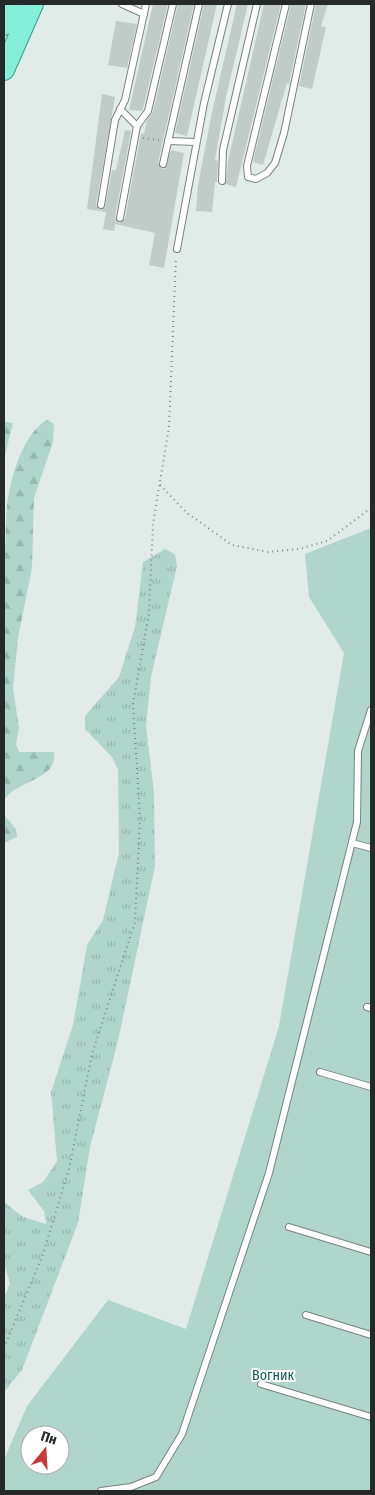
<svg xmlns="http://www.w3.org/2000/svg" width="375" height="1495" font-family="'Fira Sans Condensed',sans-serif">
	<defs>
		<pattern id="grass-tufts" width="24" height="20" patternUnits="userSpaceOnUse" patternTransform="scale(1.25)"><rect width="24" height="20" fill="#b0d5ca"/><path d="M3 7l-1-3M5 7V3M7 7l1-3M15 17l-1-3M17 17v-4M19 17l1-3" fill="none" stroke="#97b7ae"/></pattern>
		<pattern id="forest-firs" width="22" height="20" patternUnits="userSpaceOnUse" patternTransform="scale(1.25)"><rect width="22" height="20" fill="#b0d5ca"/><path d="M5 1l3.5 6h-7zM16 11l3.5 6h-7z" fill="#97b7ae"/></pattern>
	</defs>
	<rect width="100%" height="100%" fill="#e1ece9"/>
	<path fill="url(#grass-tufts)" d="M165,549L175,554L177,566L151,677L146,725L154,794L155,866L118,1041L90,1147L78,1223L22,1370L4,1392V1298L10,1283L4,1264V1202L23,1217L46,1224L44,1211L28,1190L43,1182L57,1161L51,1092L73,1025L87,945L103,920L119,853L118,770L112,757L85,729V716L119,677L135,627L143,562Z"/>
	<g fill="url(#forest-firs)">
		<path d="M47,420L54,424L53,442L34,498L32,568L18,638L13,688L19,728L16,744L19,752H54C58,781 16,780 4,800V552C7,541 5,532 6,521C6,491 20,435 47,420Z"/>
		<path d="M4,422L13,423L4,459Z"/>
		<path d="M4,801L5,816L16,829L17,837L4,843Z"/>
	</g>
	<path fill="#b0d5ca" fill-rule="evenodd" d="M371,528V1491H4V1460L27,1406L108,1300L186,1329L279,1026L344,653L309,597L305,554ZM30,1435H60V1465H30Z"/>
	<g fill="#c1ccc8">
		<path d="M153,4H168L143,109L142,111L129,110Z"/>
		<path d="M178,4H194L158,163L160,168L165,169L171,150L184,153L164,268L149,265L155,233L115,224L114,231L103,229L106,212L87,209L102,94L115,97L96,205L100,210L105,208L112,170H116L125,130L131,131L115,217L119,223L125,219L141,133L144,134L147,120L153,112Z"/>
		<path d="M204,4H217L187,136L175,133Z"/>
		<path d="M237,4H248L226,97L215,160L218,161L217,182H215L212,212L196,211L198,185L212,112Z"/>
		<path d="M264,4H281L236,187L226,184L228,161Z"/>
		<path d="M291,4H306L289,84L287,83L263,165L253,162Z"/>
		<path d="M316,4H328L321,26L326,27L312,89L299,86Z"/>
		<path d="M116,21L137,24L127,68L108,65Z"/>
	</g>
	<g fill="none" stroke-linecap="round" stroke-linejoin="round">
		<g stroke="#798380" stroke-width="8">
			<g id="service">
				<path d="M122,4L144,14"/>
				<path d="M286,4L247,166L248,177L256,179L267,173L275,163L284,133L311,4"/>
				<path d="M120,109L137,126"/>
				<path d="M168,141L196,142"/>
				<path d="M163,164L199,4"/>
				<path d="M222,181L223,150L257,4"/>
				<path d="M101,205L115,120L125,100L146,4"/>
				<path d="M120,218L137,126L148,111L173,4"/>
				<path d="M177,249L204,103L228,4"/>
				<path d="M352,843L371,848"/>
				<path d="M367,1007L371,1008"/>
				<path d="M320,1072L371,1087"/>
				<path d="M289,1227L371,1252"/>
				<path d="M306,1315L371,1335"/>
				<path d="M261,1384L371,1417"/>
				<path d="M101,1491L131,1487L156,1477L182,1434L269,1173L357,822L358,751L371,710"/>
			</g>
		</g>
		<g stroke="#30a28b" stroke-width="22">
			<g id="primary">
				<path d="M4,25L13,4"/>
				<path d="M4,70L33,4"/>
			</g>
		</g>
		<g stroke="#808785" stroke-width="2" stroke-dasharray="1 4" stroke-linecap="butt">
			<path d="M143,138L160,140"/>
			<path d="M160,485L187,513L232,545L268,552L299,549L327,541L371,508"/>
			<path d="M4,1348L43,1254L69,1169L92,1054L135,922L140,819L133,704L149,613L153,524L169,427L176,257"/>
		</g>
		<use href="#service" stroke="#fff" stroke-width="6"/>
		<use href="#primary" stroke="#86eed9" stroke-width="20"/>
	</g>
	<g text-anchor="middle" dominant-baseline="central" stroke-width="4" stroke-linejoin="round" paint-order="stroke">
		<g font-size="14" fill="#0b5d4d" stroke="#fff">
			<text x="273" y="1375">Вогник</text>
		</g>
	</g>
	<rect width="375" height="1495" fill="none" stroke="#252928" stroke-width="10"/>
	<g transform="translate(45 1450) rotate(18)"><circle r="24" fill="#ffffff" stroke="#a8a9a9"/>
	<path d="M0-4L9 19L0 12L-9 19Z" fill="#c93a3a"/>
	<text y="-8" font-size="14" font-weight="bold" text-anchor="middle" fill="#252928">Пн</text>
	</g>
</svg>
